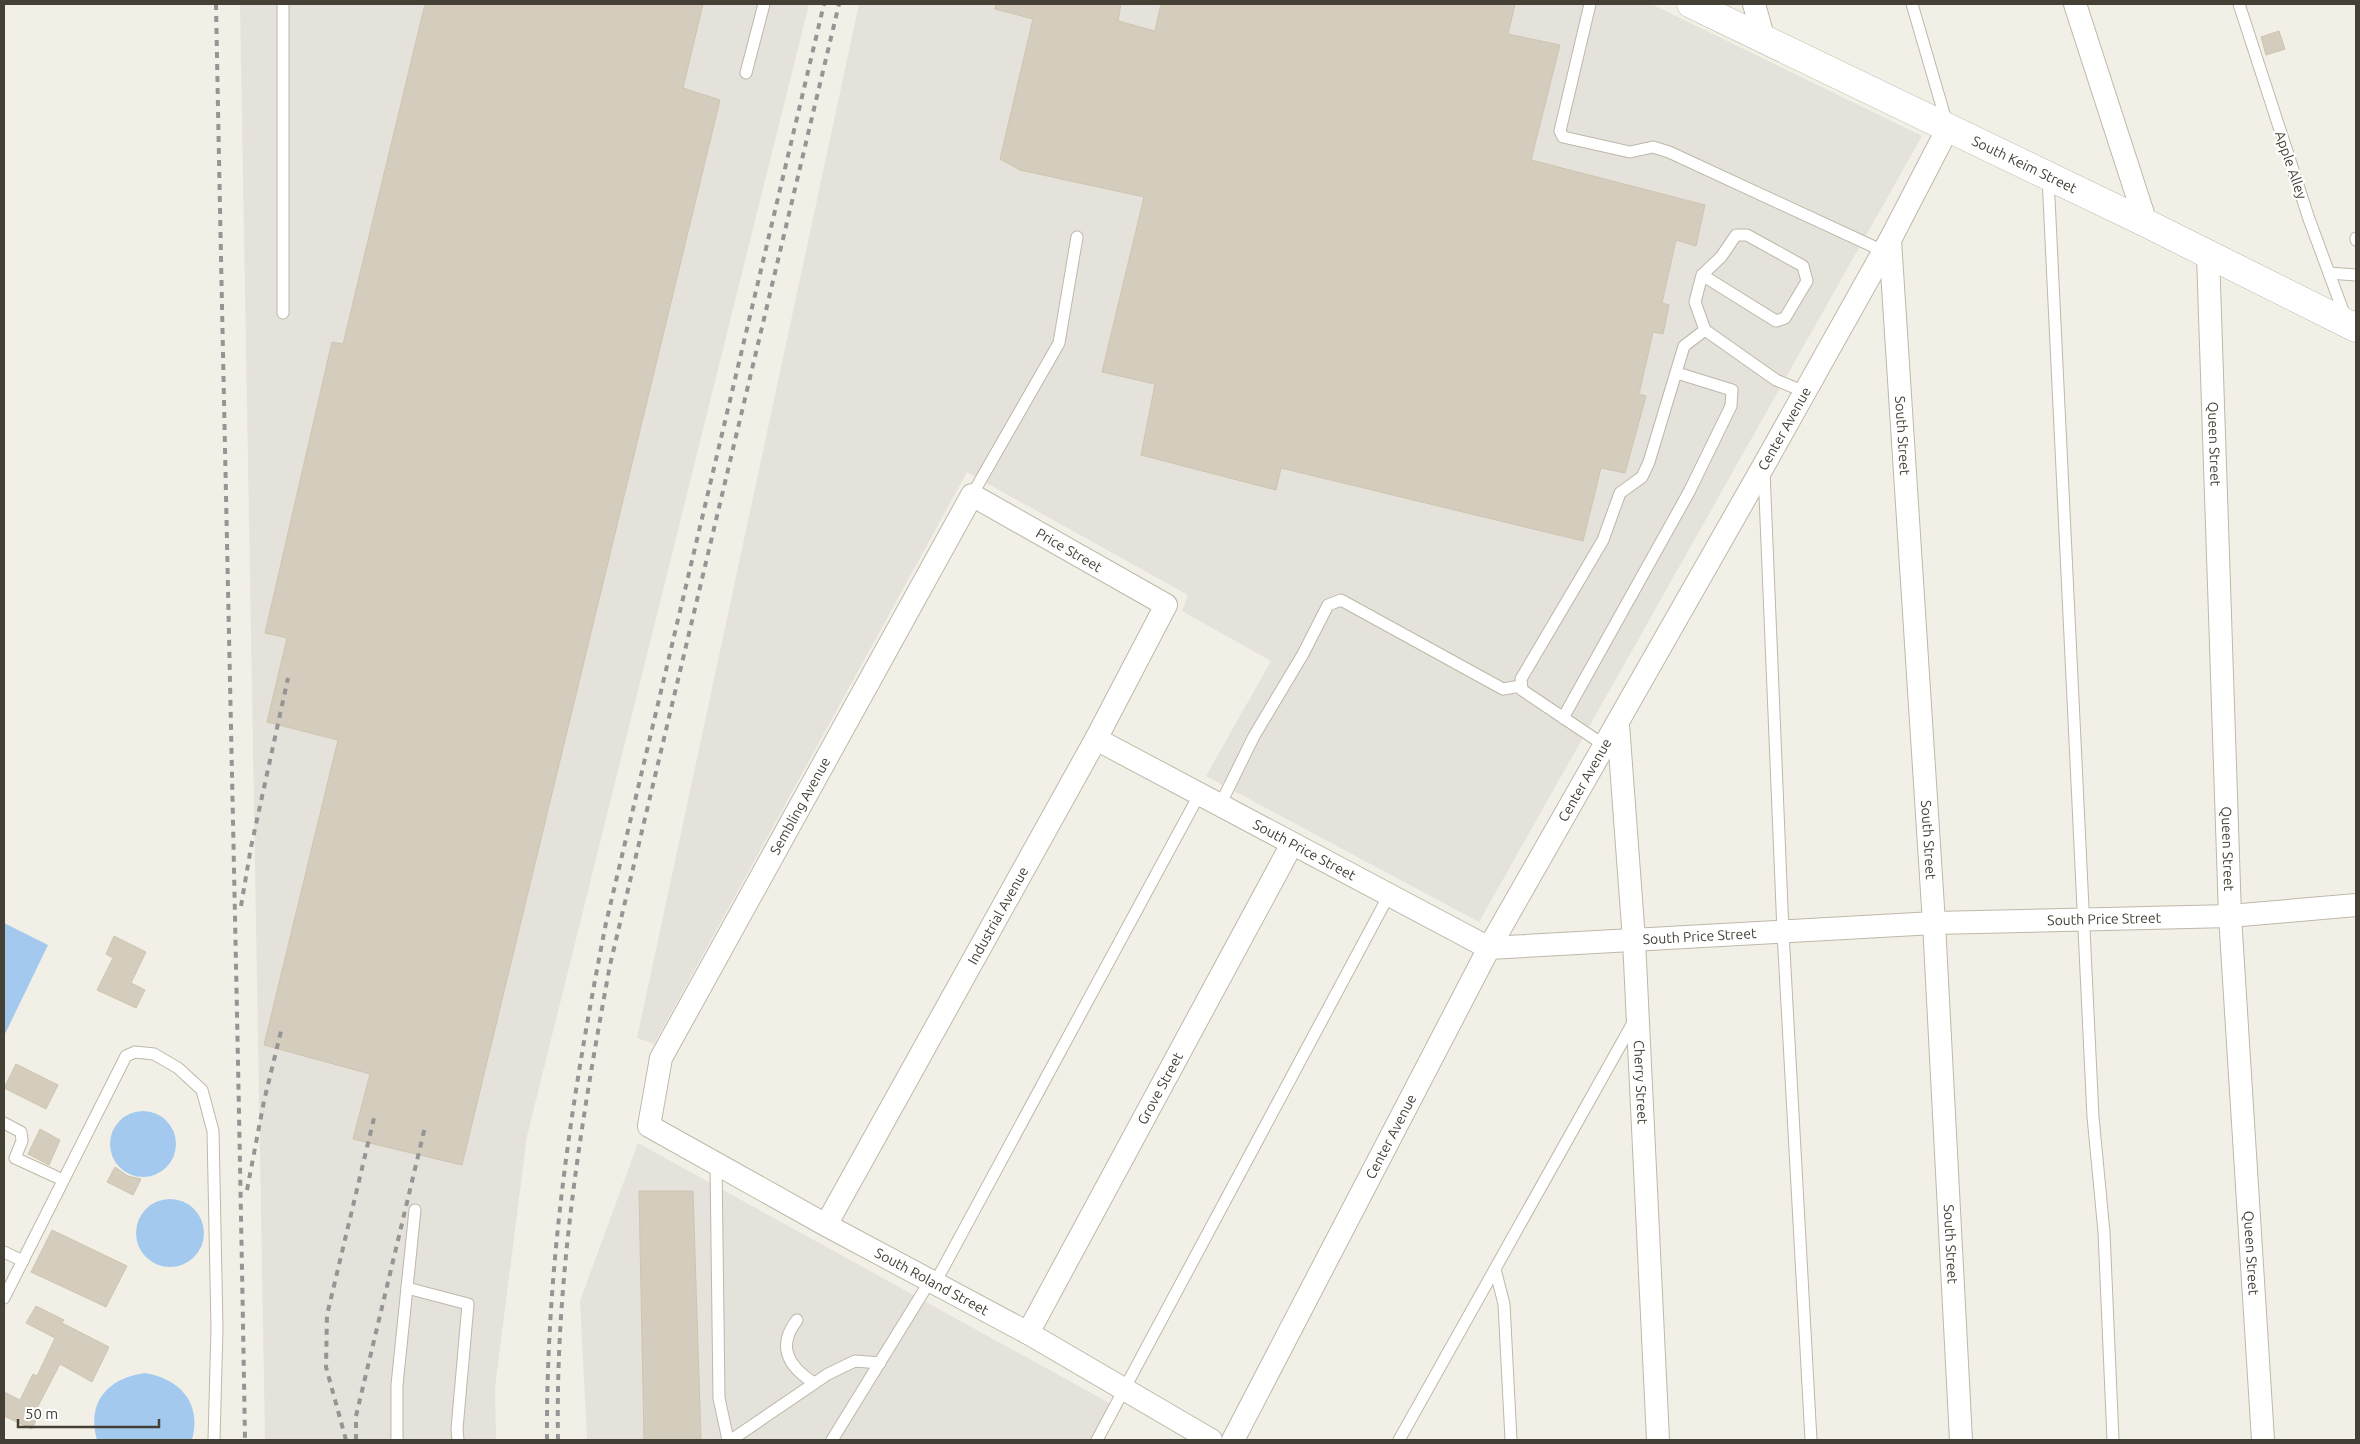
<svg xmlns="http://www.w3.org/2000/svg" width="2360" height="1444" font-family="Ubuntu,sans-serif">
	<rect width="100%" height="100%" fill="#f2f0e6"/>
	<g fill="#e5e1db">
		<path d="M240,4H809L527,1136L495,1387L496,1440H265Z"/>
		<path d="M859,4H1651L1922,136L1479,922L1206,776L1271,661L1182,611L1188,595L967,472L654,1044L637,1038Z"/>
		<path d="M638,1143L1111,1404L1090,1440H587L580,1301Z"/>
	</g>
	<g fill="#a3c9ee">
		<path d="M4,923L48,945L4,1036Z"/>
		<circle cx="143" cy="1144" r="33"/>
		<circle cx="170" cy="1233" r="34"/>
		<path d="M145,1373C180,1379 202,1403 192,1440H97C86,1402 108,1378 145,1373Z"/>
	</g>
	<g fill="#d4ccbc" stroke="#cec5af">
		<path d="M425,4H703L683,88L720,100L462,1165L353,1139L370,1074L264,1045L338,740L267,722L287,638L265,633L332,342L343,344Z"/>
		<path d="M996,4H1121L1118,21L1155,31L1161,4H1515L1508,34L1560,45L1531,160L1705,205L1696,246L1676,240L1662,303L1669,305L1663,334L1653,332L1639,394L1646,396L1625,473L1601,468L1583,541L1281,468L1276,490L1141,455L1155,384L1102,372L1144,197L1020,170L1000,159L1033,19L995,9Z"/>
		<path d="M2279,31L2285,49L2266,55L2261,37Z"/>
		<path d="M114,936L146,952L131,983L145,990L136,1008L97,990L113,958L106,954Z"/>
		<path d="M16,1064L58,1085L46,1109L4,1088Z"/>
		<path d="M40,1129L60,1140L49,1165L28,1154Z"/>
		<path d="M115,1167L128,1176L141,1179L133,1195L107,1182Z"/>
		<path d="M639,1191H693L701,1440H644Z"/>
		<path d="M52,1230L127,1266L106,1307L31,1272Z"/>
		<path d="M36,1306L64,1320L62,1323L109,1347L92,1382L60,1364L37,1408L41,1410L32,1429L4,1416V1392L20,1400L33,1374L37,1376L55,1338L26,1323Z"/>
	</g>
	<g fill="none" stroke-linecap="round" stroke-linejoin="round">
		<g stroke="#beb8a9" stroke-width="13">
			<g id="service">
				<path d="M1590,4L1560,131L1563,137L1630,152L1653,147L1669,152L1883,251"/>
				<path d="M1912,4L1947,124"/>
				<path d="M2239,4L2309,219L2346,319"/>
				<path d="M746,73L764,4"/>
				<path d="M2048,177L2093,1117L2104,1232L2113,1440"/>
				<path d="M2356,238V240"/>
				<path d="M2329,273L2356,275"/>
				<path d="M1702,275L1776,321L1785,318L1807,281L1803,266L1747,235H1736L1721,257L1702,275L1695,302L1705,330L1776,380L1805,392"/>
				<path d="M283,313V4"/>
				<path d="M1764,471L1783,932L1811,1440"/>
				<path d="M972,495L1059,343L1077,237"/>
				<path d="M1563,718L1689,492L1731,406L1732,390L1677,373"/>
				<path d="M1607,747L1522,690L1521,679L1603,540L1620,493L1642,477L1649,462L1684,346L1705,330"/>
				<path d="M1220,805L1254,736L1303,654L1328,605L1341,600L1503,689L1521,686"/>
				<path d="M4,1123L21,1132L22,1141L15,1158L63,1180"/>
				<path d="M716,1163L719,1398L728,1440"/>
				<path d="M4,1252L23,1261"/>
				<path d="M1495,1269L1504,1304L1511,1440"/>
				<path d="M935,1283L1199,795"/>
				<path d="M407,1288L468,1304L457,1429L458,1440"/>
				<path d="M4,1298L126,1056L135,1052L154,1054L178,1068L202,1090L213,1131L217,1328L214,1440"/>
				<path d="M797,1320C776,1347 789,1367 814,1383"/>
				<path d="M397,1440V1385L415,1210"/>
				<path d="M731,1440L828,1374L855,1361L880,1363"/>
				<path d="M832,1440L930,1281"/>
				<path d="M1097,1440L1389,895"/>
				<path d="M1399,1440L1634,1021"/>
			</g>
		</g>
		<g stroke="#beb8a9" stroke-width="24">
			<g id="minor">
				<path d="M1754,4L1764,40"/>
				<path d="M2075,4L2146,223"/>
				<path id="s1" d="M1890,240L1934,923L1961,1440"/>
				<path id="s2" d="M2208,255L2230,916L2263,1440"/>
				<path id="s3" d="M1618,724L1634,940L1658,1440"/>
				<path id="s4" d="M1096,739L1489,948L1934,923L2230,916L2356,905"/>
				<path id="s5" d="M826,1225L1096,739L1166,605L972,495L661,1058L649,1126L826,1225L1028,1333L1211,1440"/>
				<path id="s6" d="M1028,1333L1292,844"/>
				<path id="s7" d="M1233,1440L1489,948L1764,465L1890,240L1948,128"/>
			</g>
		</g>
		<g stroke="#beb8a9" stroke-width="29">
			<g id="tertiary">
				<path id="s8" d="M1691,4L2146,223L2356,328"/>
			</g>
		</g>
		<use href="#service" stroke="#fff" stroke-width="11"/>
		<use href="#minor" stroke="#fff" stroke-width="22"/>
		<use href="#tertiary" stroke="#fff" stroke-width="28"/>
		<g stroke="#959595" stroke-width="4" stroke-dasharray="6 6" stroke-linecap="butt">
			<path d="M216,4C225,483 237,961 245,1440"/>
			<path d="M241,906L251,847L288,678"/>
			<path d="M247,1190L264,1101L282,1027"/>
			<path d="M346,1440L326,1367L327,1315L374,1118"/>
			<path d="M356,1440V1416L425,1127"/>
			<path d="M547,1440C546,1264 572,1095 606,923L824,4"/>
			<path d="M558,1440C555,1280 581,1122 610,965L839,4"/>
		</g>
	</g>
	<g text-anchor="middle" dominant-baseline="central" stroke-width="4.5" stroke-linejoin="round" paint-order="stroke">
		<g font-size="14" fill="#454035" stroke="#fff">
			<text stroke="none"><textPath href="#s8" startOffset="370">South Keim Street</textPath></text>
			<text transform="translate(2291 165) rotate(71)">Apple Alley</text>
			<text stroke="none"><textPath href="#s7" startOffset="1152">Center Avenue</textPath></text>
			<text stroke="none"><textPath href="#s1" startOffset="196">South Street</textPath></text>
			<text stroke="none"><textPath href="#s2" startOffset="189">Queen Street</textPath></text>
			<text transform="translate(1069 550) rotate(30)">Price Street</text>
			<text stroke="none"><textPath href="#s7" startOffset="748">Center Avenue</textPath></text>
			<text transform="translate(800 806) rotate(-61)">Sembling Avenue</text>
			<text stroke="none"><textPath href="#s1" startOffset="601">South Street</textPath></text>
			<text stroke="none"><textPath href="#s2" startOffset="594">Queen Street</textPath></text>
			<text stroke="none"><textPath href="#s4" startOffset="236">South Price Street</textPath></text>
			<text stroke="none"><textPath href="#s5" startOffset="354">Industrial Avenue</textPath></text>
			<text stroke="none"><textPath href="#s4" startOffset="1061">South Price Street</textPath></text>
			<text stroke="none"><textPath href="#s4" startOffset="656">South Price Street</textPath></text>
			<text stroke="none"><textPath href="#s3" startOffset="359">Cherry Street</textPath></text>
			<text stroke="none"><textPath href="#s6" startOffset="278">Grove Street</textPath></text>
			<text stroke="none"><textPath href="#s7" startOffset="342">Center Avenue</textPath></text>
			<text stroke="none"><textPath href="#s1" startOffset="1006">South Street</textPath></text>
			<text stroke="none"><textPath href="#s2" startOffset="999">Queen Street</textPath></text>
			<text stroke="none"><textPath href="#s5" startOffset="1965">South Roland Street</textPath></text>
		</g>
	</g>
	<rect width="2360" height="1444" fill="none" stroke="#454035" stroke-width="10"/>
	<path d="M18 1419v8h141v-8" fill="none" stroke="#454035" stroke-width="2.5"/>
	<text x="25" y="1419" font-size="15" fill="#454035" stroke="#ffffff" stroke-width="4" paint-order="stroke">50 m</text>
</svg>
